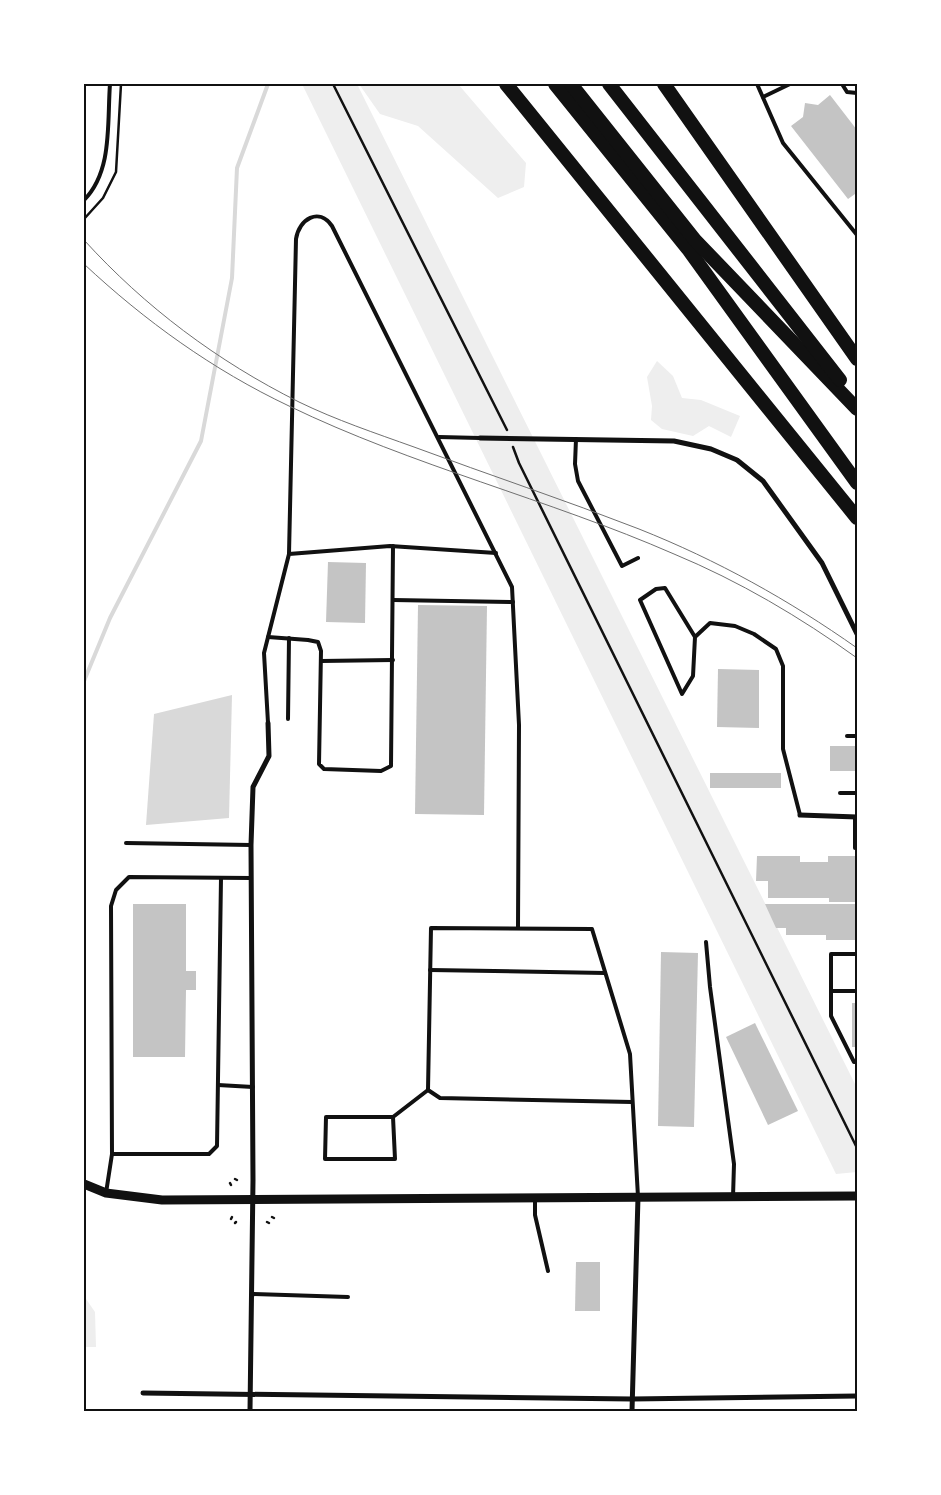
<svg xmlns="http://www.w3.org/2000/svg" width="941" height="1495" font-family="Figtree,sans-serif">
	<rect width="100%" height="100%" fill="#fff"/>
	<g fill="#eee">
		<path d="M302,84H357L857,1088V1172L836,1174Z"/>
		<path d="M359,84H458L526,163L524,187L498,198L418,126L380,114Z"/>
		<path d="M657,361L673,376L682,398L701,400L740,416L731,437L709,426L693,436L662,429L651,420L652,406L647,377Z"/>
		<path d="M84,1296L95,1312L96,1347H84Z"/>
	</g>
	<path fill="#d9d9d9" d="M232,695L229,818L146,825L154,714Z"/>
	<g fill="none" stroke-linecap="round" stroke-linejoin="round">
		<path stroke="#d9d9d9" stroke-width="4" d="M84,681L110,618L201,441L232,278L237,168L268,84"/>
	</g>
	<g fill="#c4c4c4">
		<path d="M830,95L857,130V196L855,194L848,199L791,126L803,117L805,103L818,105Z"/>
		<path d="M328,562L366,563L365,623L326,622Z"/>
		<path d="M418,605L487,606L484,815L415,814Z"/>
		<path d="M718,669L759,670V728L717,727Z"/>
		<rect x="830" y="746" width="27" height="25"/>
		<rect x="710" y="773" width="71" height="15"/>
		<path d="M757,856H800V862H828V856H857V902H829V898H768V881H756Z"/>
		<path d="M133,904H186V971H196V990H186L185,1057H133Z"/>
		<path d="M765,904H857V940H826V935H786V928H776Z"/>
		<path d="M661,952L698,953L694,1127L658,1126Z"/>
		<rect x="852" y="1003" width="5" height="44"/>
		<path d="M755,1023L798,1111L768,1125L726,1037Z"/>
		<path d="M576,1262H600V1311H575Z"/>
	</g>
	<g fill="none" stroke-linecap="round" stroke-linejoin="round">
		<g stroke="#111" stroke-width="2.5">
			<path d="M333,84L507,430"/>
			<path d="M84,219L103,198L116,172L121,84"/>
			<path d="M513,447L519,463L857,1148"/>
			<path d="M235,1179L237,1180"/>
			<path d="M230,1183L231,1185"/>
			<path d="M272,1217L274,1218"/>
			<path d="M231,1219L232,1217"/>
			<path d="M267,1222L269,1223"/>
			<path d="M235,1223L236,1222"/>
		</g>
		<g stroke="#111" stroke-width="4">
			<path d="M757,84L783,143L857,235"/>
			<path d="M842,84L847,92L857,93"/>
			<path d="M763,97L790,84"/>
			<path d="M84,200C113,171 107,122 110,84"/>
			<path d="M439,437L480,438"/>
			<path d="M576,439L575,464L578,481L622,566L638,558"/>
			<path d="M289,554L296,239C299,219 319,207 332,226L512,587L519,725L518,928"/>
			<path d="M393,600L513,602"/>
			<path d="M268,637L308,640L318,642L321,651L319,764L324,769L381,771L391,766L393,546"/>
			<path d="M695,637L665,588L656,589L640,600L682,694L693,676L695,637L710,623L735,626L754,634L776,649L783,666V749L800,815"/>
			<path d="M321,661L393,660"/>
			<path d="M288,719L289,638"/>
			<path d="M268,723L264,653L289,554L390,546L496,553"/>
			<path d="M847,736H857"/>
			<path d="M840,793H857"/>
			<path d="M855,817V848"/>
			<path d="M126,843L251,845"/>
			<path d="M706,942L710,987L734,1164L733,1197"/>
			<path d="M857,954H831V1016L854,1062H857"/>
			<path d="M430,970L605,973"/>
			<path d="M831,991H857"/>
			<path d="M218,1085L253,1087"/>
			<path d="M632,1102L440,1098L428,1090L431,928L592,929L630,1054L638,1197"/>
			<path d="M393,1117L395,1159H325L326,1117H393L428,1090"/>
			<path d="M112,1154H209L217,1146L221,878"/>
			<path d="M106,1193L112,1154L111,906L116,890L129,877L251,878"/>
			<path d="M535,1197V1215L548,1271"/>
			<path d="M252,1294L348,1297"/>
		</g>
		<g stroke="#111" stroke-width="5">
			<path d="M480,438L674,441L711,449L737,460L763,481L822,563L857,634"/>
			<path d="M800,815L857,817"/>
			<path d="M143,1393L632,1399L857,1396"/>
			<path d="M250,1411L253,1180L251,845L253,787L269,756L268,723"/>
			<path d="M632,1411L638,1197"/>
		</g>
		<path stroke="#111" stroke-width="9" d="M84,1184L106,1193L162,1200L857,1196"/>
		<g stroke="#111" stroke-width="14">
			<path d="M506,84L857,518"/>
			<path d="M555,84L688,249L857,483"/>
			<path d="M571,84L695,240L857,409"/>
			<path d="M609,84L840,380"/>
			<path d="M664,84L857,359"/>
		</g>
		<g stroke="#707070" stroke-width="1">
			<path d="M84,240C145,307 217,361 299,402C336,420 375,433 414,447C489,475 565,500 639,529C717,560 789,600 857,648"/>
			<path d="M84,264C145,321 213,370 289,406C413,466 548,499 674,554C739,581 800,617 857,658"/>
		</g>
	</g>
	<rect width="941" height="1495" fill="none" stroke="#ffffff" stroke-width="170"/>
	<rect x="85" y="85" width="771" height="1325" fill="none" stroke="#111" stroke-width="2"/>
</svg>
